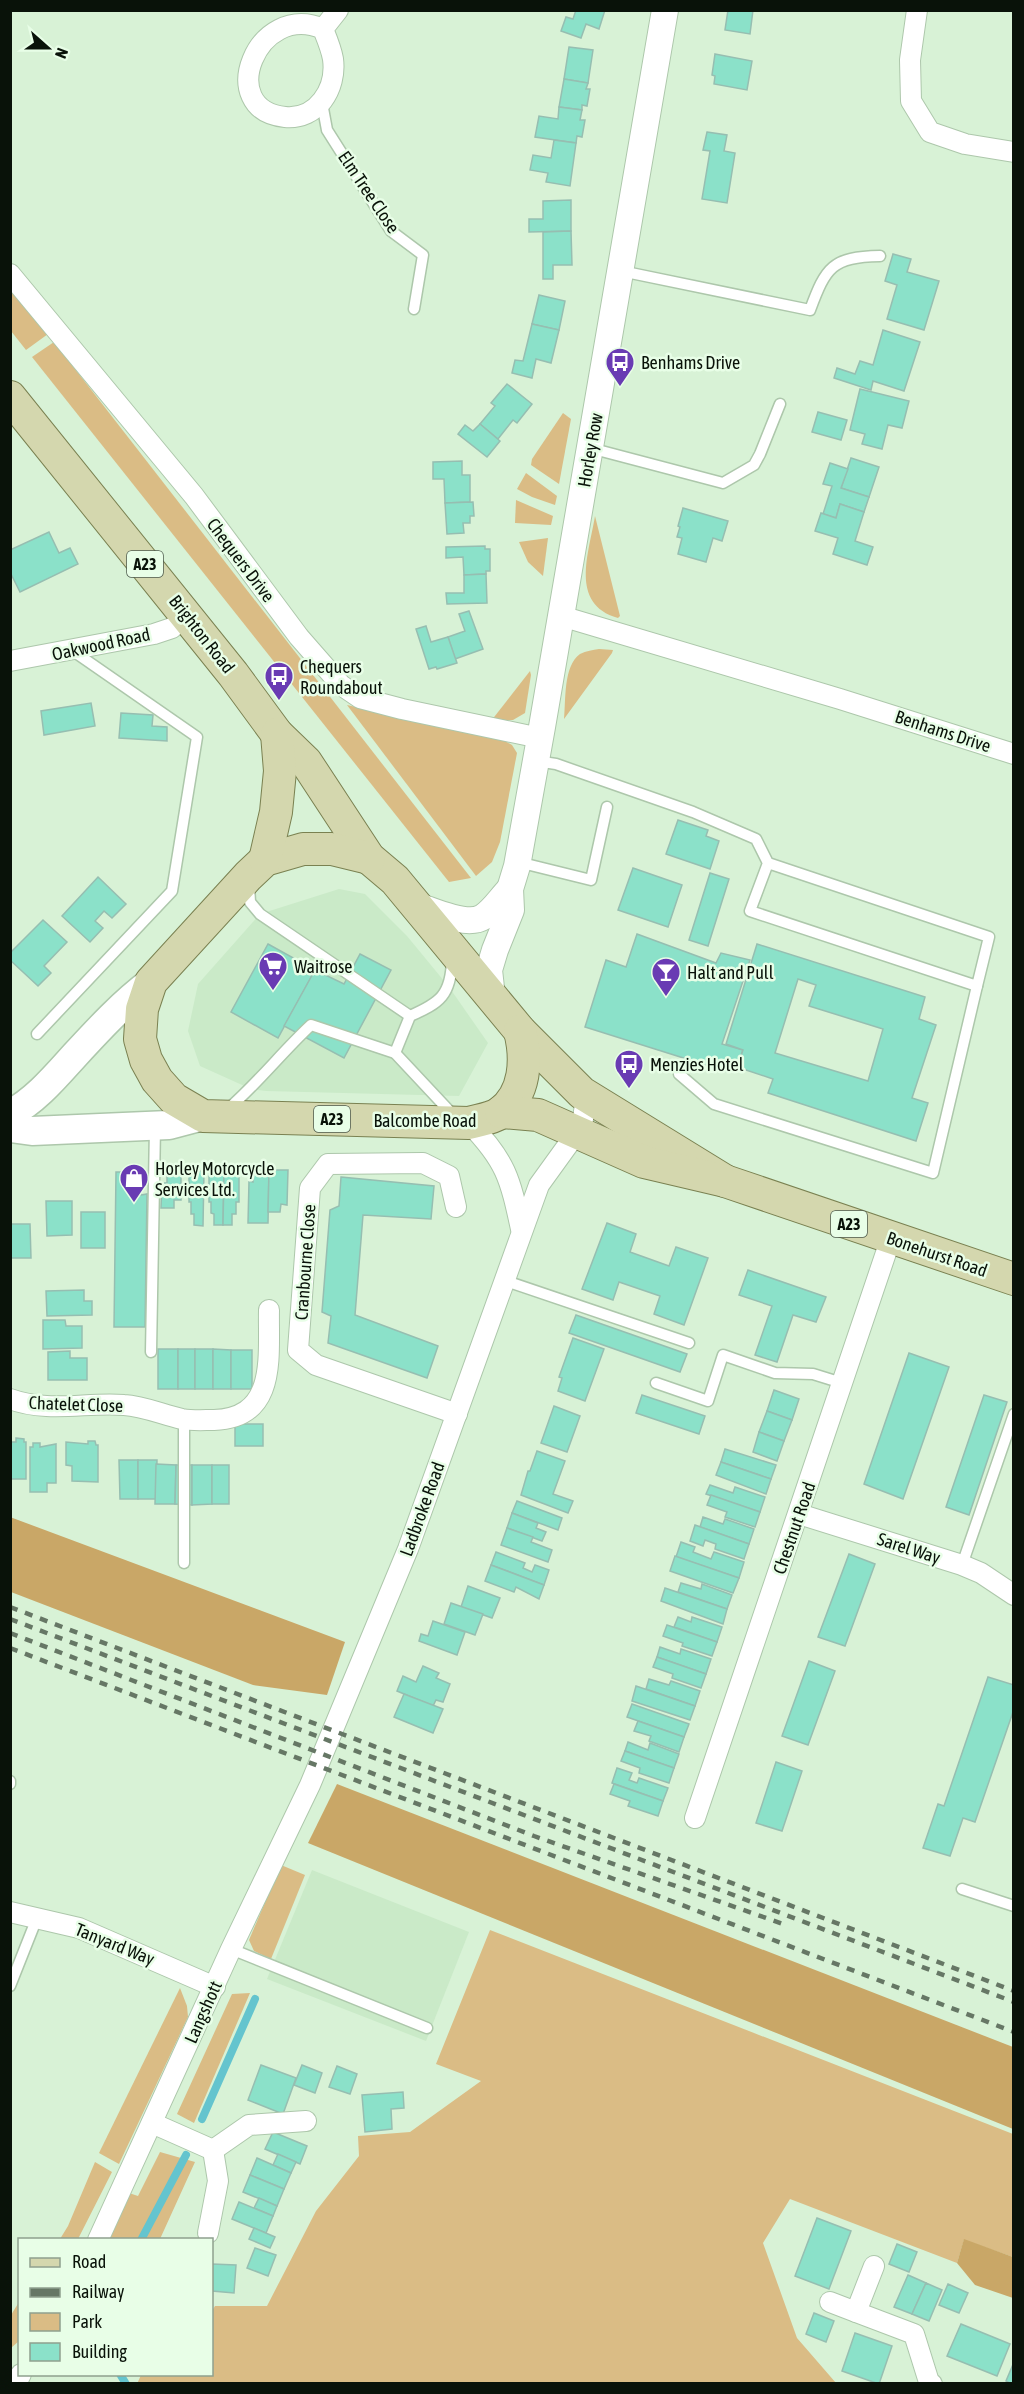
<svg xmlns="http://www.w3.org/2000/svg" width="1024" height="2394" font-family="'Asap Condensed',sans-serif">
	<rect width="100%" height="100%" fill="#d8f2d6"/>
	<g fill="#caeac8">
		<path d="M339,889L365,894L407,936L449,987L488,1043L459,1096L266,1091L251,1089L200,1066L188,1031L198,984L260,914Z"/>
		<path d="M312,1870L469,1932L426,2041L267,1979Z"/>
	</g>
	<g fill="#dabc85">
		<path d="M10,286L48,334L26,350L11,331Z"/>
		<path d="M54,342L471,878L449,882L32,357Z"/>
		<path d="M563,413L571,419L559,484L531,465L532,459Z"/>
		<path d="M526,473L557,496L555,505L532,497L517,489Z"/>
		<path d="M516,500L553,516L551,525L515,523Z"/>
		<path d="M595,516L620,616L618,618C569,604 589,553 595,516Z"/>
		<path d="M548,538L543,576L528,562L519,542Z"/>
		<path d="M599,649L613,650L612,653L564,719C566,701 563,666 580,654C586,651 593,650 599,649Z"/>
		<path d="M530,671L531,675L525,713L513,720L491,721Z"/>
		<path d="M347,705L503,740L512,745L517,753L500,842L492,862L476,876Z"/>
		<path d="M281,1865L305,1875L271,1959L254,1951L249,1940Z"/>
		<path d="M490,1930L1013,2134V2257L964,2240L957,2263L790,2199L763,2243L797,2338L836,2383L137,2384L141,2375L212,2374V2311L215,2306H267L316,2211L359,2156L358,2136L410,2132L481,2081L436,2064Z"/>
		<path d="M180,1988L187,2006L188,2017L119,2164L99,2153Z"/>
		<path d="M250,1993L194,2123L177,2114L232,1994Z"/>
		<path d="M160,2152L195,2162L160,2239L107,2240L129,2193L138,2196Z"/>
		<path d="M95,2162L112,2172L78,2239H60L68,2226Z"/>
		<path d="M19,2302V2341L11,2348V2315Z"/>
	</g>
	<g fill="#c9a767">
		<path d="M10,1517L345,1642L327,1695L253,1685L11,1592Z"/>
		<path d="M337,1784L1013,2047V2129L308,1843Z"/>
		<path d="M964,2239L1013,2257V2298L975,2285L957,2263Z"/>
	</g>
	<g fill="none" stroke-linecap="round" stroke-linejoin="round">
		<g stroke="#64c4ce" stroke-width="8">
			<path d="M202,2119L255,1999"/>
			<path d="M141,2240L186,2155"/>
			<path d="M120,2374L126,2384"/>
		</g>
	</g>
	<g fill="#8be1c9" stroke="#96beb1" stroke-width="1.5" fill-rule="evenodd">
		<path d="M576,10H605L599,29L586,24L581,38L561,31L566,17L573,19Z"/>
		<path d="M728,10H753L750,34L725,30Z"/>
		<path d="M569,47L593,50L588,83L564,79Z"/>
		<path d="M715,54L752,61L747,90L714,84L715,76L712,75Z"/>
		<path d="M564,79L588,83L586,89H590L587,106L582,105V110L559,107Z"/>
		<path d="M559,107L582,110L580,120H585L582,137L577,136L576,143L535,137L539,116L558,119Z"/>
		<path d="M707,132L727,135L724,151L735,153L727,203L702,199L710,151L703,150Z"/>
		<path d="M554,140L576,143L570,186L546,182L548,173L530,170L533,155L551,158Z"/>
		<path d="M571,200V231L529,232V219H543V201Z"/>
		<path d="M571,231L572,265H553V279H543V232Z"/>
		<path d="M893,254L911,259L907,272L939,281L924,330L887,319L897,285L885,281Z"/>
		<path d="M539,295L565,301L559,330L532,324Z"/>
		<path d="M532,324L559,330L551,363L536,359L532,378L512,373L515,360L523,361Z"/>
		<path d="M883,330L920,342L904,391L873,381L871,390L834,378L837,368L855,374L860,361L873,365Z"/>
		<path d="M507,384L532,404L517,423L513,420L498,439L480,424L495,406L491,403Z"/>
		<path d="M860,389L909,401L902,428L888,425L882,449L862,444L865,434L850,430Z"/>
		<path d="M818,412L847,420L841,440L812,432Z"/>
		<path d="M480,424L500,441L487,457L458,434L465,425L473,431Z"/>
		<path d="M851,458L879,467L869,497L841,488Z"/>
		<path d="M462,461V475H470V502L445,503L444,479H433V462Z"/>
		<path d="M830,463L848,469L841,488L869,497L864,512L840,504L836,518L823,514L832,486L823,484Z"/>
		<path d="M473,502L474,516H470V523H463L464,533L447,534L445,503Z"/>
		<path d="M840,504L864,512L855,541L873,547L867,565L833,554L838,538L815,531L821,513L836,518Z"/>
		<path d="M683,508L728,521L722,541L713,538L706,562L678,554L682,538L677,537L680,527L678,526Z"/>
		<path d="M49,532L59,553L70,548L78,564L20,592L10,572V550Z"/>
		<path d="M485,546V549H490V571H486V574L464,575L463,557L446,558V547Z"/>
		<path d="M486,574L487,603L447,604L446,593H464V575Z"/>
		<path d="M469,611L483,649L455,659L448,637L465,631L459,614Z"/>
		<path d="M426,626L431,642L448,637L457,663L437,669L436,667L429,669L416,629Z"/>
		<path d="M91,703L95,726L44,735L41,711Z"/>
		<path d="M121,713L153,715L152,726L167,727V741L119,738Z"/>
		<path d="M678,820L708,830L706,836L719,841L710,869L666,854Z"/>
		<path d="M633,868L682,885L668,927L618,910Z"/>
		<path d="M710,873L729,879L708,946L689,940Z"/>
		<path d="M98,877L126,904L112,918L104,911L95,921L103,928L90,942L62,916Z"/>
		<path d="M43,920L67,942L44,966L51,973L38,986L10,960V953Z"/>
		<path d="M637,934L716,963L721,953L750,960L722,1044L743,1050L737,1067L730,1065L728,1072L585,1027L606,960L626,967Z"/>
		<path d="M268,944L315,970L278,1038L231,1012Z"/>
		<path d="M757,944L925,997L919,1019L936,1025L912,1098L928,1103L916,1141L768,1093L773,1079L737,1067L743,1050L726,1044ZM798,979L816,985L809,1006L883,1029L868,1081L775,1053Z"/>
		<path d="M360,954L391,970L344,1058L284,1026L315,970L344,984Z"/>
		<path d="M254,1170H269L268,1223H248L249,1181L253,1182Z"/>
		<path d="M269,1170H288L287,1205L281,1204L280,1212H268Z"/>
		<path d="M167,1171H181V1200H174V1208H161L162,1183H167Z"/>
		<path d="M189,1171H204L203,1226L194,1225V1214H191V1202H189Z"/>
		<path d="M209,1171H224L223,1225H214V1214L211,1213V1202H209Z"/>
		<path d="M224,1171H239V1202H236V1214H232V1225H223Z"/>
		<path d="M116,1172H141V1195L147,1194L145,1327H114Z"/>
		<path d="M341,1177L434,1186L431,1219L363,1215L355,1315L438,1346L427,1378L328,1343L331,1316L322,1312L330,1210L339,1206Z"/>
		<path d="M46,1201H72V1235L47,1236Z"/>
		<rect x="81" y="1212" width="24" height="36"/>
		<path d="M607,1223L636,1234L630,1252L669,1266L676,1247L708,1258L684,1325L654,1314L660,1296L619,1282L613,1300L582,1289Z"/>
		<path d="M10,1224H30L31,1258H10Z"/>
		<path d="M748,1270L826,1297L816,1322L793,1315L777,1362L755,1355L772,1306L739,1295Z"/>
		<path d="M84,1290V1301H92V1315L47,1316L46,1291Z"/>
		<path d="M576,1315L687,1354L680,1372L569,1333Z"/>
		<path d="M43,1320H65L66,1326H82V1348L43,1349Z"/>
		<path d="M573,1338L604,1349L585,1401L558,1391L562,1378L559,1377Z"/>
		<rect x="158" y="1349" width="20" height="40"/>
		<rect x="178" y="1349" width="17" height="40"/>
		<rect x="195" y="1349" width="18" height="40"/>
		<path d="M213,1349L231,1350V1389H213Z"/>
		<rect x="231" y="1350" width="21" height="39"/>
		<path d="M70,1351V1358H87V1380H48V1352Z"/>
		<path d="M909,1353L949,1367L903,1499L864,1484Z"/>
		<path d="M774,1390L799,1399L792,1420L767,1411Z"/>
		<path d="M642,1395L705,1416L699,1434L636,1413Z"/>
		<path d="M984,1395L1007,1402L969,1515L946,1507Z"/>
		<path d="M554,1406L580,1416L567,1452L541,1443Z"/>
		<path d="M767,1411L792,1420L784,1441L759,1432Z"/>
		<rect x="235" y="1424" width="28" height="22"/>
		<path d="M759,1432L784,1441L777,1461L753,1452Z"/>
		<path d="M16,1438L24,1439V1442H26V1479H10V1442H16Z"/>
		<path d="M88,1441H95L96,1445H98V1482L72,1481V1466L66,1465V1442L88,1444Z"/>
		<path d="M33,1443H40V1447L56,1444V1483H47V1492H30V1447H33Z"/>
		<path d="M725,1449L776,1465L771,1479L721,1462Z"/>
		<path d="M537,1451L565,1461L553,1494L573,1501L568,1513L521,1495L528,1471H530Z"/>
		<path d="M119,1460H138V1499H120Z"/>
		<path d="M138,1460H157L156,1499H138Z"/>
		<path d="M721,1462L771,1479L766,1494L716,1475Z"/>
		<path d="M156,1464L176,1465L175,1504H155Z"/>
		<path d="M176,1465H192V1505L175,1504Z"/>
		<path d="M192,1465H212V1504L192,1505Z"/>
		<rect x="212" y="1465" width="17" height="39"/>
		<path d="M710,1485L733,1493L735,1487L765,1497L760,1512L706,1494Z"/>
		<path d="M711,1495L760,1512L755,1527L725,1517L727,1512L707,1505Z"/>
		<path d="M517,1501L562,1518L558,1530L512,1513Z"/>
		<path d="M512,1513L538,1523L536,1528L546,1532L542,1541L507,1528Z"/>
		<path d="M703,1517L723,1524L725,1519L754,1529L749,1544L700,1527Z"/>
		<path d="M695,1525L749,1544L744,1559L715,1549L716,1544L705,1540L703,1546L690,1541Z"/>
		<path d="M507,1528L533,1537L531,1542L552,1550L548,1562L501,1545Z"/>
		<path d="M681,1542L695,1547L693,1552L711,1559L714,1552L744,1562L739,1578L676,1557Z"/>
		<path d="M496,1552L525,1563L523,1568L532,1572L535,1565L549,1570L544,1585L491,1565Z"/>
		<path d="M849,1554L875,1564L845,1646L818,1637Z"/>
		<path d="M675,1556L739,1578L733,1593L670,1571Z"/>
		<path d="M491,1565L544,1585L539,1599L516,1587L514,1592L485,1581Z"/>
		<path d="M681,1583L701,1589L702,1584L732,1595L727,1609L678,1592Z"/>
		<path d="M468,1586L500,1598L492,1618L461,1607Z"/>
		<path d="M665,1588L727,1609L723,1624L661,1601Z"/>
		<path d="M451,1603L483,1614L475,1635L444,1624Z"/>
		<path d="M678,1617L691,1622L692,1617L722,1627L717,1642L674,1627Z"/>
		<path d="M433,1621L465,1632L457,1655L419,1641L421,1634L428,1636Z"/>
		<path d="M667,1625L717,1642L712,1656L682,1646L683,1643L663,1636Z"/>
		<path d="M660,1647L680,1654L681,1649L711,1659L706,1674L657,1657Z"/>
		<path d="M657,1657L706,1674L701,1688L672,1678L673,1674L653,1667Z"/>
		<path d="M809,1661L835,1671L808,1745L782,1736Z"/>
		<path d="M423,1666L439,1673L436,1678L450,1684L443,1702L436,1700L433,1706L397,1691L403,1676L416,1682Z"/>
		<path d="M988,1677L1014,1685V1709L975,1822L963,1818L950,1856L923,1848L938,1804L944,1806Z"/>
		<path d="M649,1679L669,1685L671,1681L700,1691L695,1706L646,1689Z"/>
		<path d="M636,1686L695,1706L690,1720L632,1701Z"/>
		<path d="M404,1694L443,1709L433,1733L394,1717Z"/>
		<path d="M632,1704L689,1724L684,1737L627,1717Z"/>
		<path d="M638,1721L684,1737L679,1752L649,1741L651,1736L634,1731Z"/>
		<path d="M628,1742L648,1750L650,1743L679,1754L674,1768L625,1751Z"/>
		<path d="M625,1751L674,1768L669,1783L639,1773L640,1768L621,1761Z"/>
		<path d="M776,1762L802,1771L782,1831L756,1823Z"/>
		<path d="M617,1768L632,1773L629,1780L637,1783L639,1778L668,1788L663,1801L612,1783Z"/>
		<path d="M614,1784L663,1801L658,1816L628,1806L630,1801L610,1794Z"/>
		<path d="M261,2065L296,2078L283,2114L248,2100Z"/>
		<path d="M302,2065L322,2073L315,2093L294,2085Z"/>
		<path d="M337,2066L357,2074L350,2094L329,2087Z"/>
		<path d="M403,2092L404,2108L391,2109L392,2129L365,2132L362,2095Z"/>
		<path d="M273,2132L307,2146L300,2164L265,2149Z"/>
		<path d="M278,2154L296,2162L291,2173L273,2165Z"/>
		<path d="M257,2158L291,2173L284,2189L250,2175Z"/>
		<path d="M250,2175L284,2189L277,2206L243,2192Z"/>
		<path d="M259,2198L277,2206L273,2216L254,2208Z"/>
		<path d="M239,2202L273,2216L266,2233L232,2219Z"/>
		<path d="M817,2218L851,2231L829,2289L795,2276Z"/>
		<path d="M254,2228L275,2237L270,2248L249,2239Z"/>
		<path d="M897,2244L917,2252L909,2272L889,2264Z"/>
		<path d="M255,2248L276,2255L268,2276L247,2268Z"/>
		<path d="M212,2264L236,2265L234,2293L212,2291Z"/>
		<path d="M908,2275L926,2283L912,2314L894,2307Z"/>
		<path d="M926,2283L942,2290L929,2321L912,2314Z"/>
		<path d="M948,2284L968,2293L959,2313L939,2305Z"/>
		<path d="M814,2313L834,2321L826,2342L806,2334Z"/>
		<path d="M961,2324L1010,2344L997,2376L947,2356Z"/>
		<path d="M855,2333L892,2346L879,2384L842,2371Z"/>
		<path d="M1014,2362V2384H1011L1006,2381Z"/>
	</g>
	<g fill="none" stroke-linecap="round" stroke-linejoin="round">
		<g stroke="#adc7ab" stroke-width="13">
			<g id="service">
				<path d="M322,103L327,130L391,231L423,255L414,309"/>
				<path d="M621,271L810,310C826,267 832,257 880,256"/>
				<path d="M590,448L723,483L754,465L760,454L780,404"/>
				<path d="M536,761L556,764L693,812L756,839L768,863L989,937L977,986L750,911L768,863"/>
				<path d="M518,862L591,880L607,807"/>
				<path d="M249,885L250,902L260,914L410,1016"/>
				<path d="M37,1034L172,891L197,737L73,651"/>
				<path d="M395,1053L410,1016C440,1003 451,995 452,960"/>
				<path d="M679,1074L714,1104L933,1173L977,986"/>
				<path d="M228,1109C258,1083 282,1052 311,1025L395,1053L454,1116"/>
				<path d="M506,1281L689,1343"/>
				<path d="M151,1352L155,1127"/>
				<path d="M656,1383L708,1401L723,1355L775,1373L813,1374L842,1383"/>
				<path d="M184,1419V1563"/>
				<path d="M962,1565L1014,1414"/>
				<path d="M10,1781V1784"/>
				<path d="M962,1889L1014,1906"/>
				<path d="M231,1949L427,2028"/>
				<path d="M10,1986L37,1918"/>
			</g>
		</g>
		<g stroke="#adc7ab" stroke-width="22">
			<g id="minor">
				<path d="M917,10L910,60L911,101L930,132L965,144L1014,152"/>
				<path d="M323,29C257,0 214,110 285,117C317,120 337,89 333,59C331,48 327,39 323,29L338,10"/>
				<path d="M10,274L194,496L299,637L341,685L360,698L402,709L540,738"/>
				<path d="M561,616L840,699L1014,754"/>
				<path d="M10,661L154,634L172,628L187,615"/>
				<path d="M469,1123C506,1161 510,1178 521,1229"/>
				<path d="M456,1207L449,1176L423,1163L328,1164L310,1188L298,1350L316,1365L457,1414"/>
				<path d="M10,1399C48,1413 86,1402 124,1405C144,1406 163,1415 182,1419C193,1421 204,1420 214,1420C278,1418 268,1356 269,1310"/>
				<path d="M799,1514L962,1565L981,1573L1014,1595"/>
				<path d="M695,1818L891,1238"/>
				<path d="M10,1912L79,1928L215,1987"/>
				<path d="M152,2123L213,2150L249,2125L306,2121"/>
				<path d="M208,2233L218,2181L213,2150"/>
				<path d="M98,2240L231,1949L310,1785L408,1549L539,1185L578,1131L583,1119L585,1104L582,1093"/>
				<path d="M874,2266L856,2312L914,2334L929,2382L932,2384"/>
				<path d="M830,2302L856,2312"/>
				<path d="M16,2384L21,2374"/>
			</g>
		</g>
		<g stroke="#adc7ab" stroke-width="28">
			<g id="tertiary">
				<path d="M418,906C434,911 467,927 483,917C493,911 501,898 510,889"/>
				<path d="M492,997L489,970L495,950L511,910L510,889L517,866L542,727L665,10"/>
			</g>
		</g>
		<g stroke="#adc7ab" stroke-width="31">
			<g id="secondary">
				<path d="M10,1114C36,1100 55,1077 75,1055C99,1029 123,1003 151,982"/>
				<path d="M10,1128L32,1131L169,1125L203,1116"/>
			</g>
		</g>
		<g stroke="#7a8151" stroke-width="34">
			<g id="primary">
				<path d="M10,397L233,674L277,734L306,762L369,858L395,880L520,1031L582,1093L725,1181"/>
				<path d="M369,858L332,849H303L265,860L248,876L151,982L142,1009L140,1039L146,1060L157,1080L174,1099L203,1116L469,1123C479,1120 491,1119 500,1113C526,1094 527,1059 520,1031"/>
				<path d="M265,860L276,812L280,771L277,734"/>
				<path d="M501,1112L538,1115L644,1162L725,1181L1014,1279"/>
			</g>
		</g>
		<use href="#service" stroke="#fff" stroke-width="10"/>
		<use href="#minor" stroke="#fff" stroke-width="20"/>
		<use href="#tertiary" stroke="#fff" stroke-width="26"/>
		<use href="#secondary" stroke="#fff" stroke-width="28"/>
		<use href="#primary" stroke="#d4d7ae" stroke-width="32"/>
		<g stroke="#667765" stroke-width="4.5" stroke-dasharray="8 8" stroke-linecap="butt">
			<path d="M10,1607L1014,1991"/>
			<path d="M10,1619L1014,2002"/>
			<path d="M10,1633L534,1836L786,1925"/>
			<path d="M10,1648L1014,2032"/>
		</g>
	</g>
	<defs>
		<g id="bus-pin" transform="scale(1.5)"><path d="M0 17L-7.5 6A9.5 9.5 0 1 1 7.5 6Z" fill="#693bb3" stroke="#e8fee7"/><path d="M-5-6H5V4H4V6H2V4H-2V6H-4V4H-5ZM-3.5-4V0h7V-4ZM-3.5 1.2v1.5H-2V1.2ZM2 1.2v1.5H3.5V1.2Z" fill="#fff"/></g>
		<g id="supermarket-pin" transform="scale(1.5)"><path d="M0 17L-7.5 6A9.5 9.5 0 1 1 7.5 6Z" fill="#693bb3" stroke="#e8fee7"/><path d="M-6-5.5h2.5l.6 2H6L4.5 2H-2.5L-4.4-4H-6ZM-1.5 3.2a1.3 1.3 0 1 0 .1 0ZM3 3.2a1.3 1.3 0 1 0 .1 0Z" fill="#fff"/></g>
		<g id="bar-pin" transform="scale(1.5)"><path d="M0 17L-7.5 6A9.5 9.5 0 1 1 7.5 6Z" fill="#693bb3" stroke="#e8fee7"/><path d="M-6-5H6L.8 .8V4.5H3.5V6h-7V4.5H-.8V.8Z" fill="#fff"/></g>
		<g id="shop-pin" transform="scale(1.5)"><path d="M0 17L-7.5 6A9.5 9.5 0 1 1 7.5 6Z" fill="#693bb3" stroke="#e8fee7"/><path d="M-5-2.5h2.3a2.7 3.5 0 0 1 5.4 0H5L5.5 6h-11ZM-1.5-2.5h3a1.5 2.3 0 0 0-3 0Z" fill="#fff"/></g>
	</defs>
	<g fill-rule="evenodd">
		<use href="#bus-pin" x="620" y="362"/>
		<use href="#bus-pin" x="279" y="676"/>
		<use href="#supermarket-pin" x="273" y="966"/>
		<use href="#bar-pin" x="666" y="972"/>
		<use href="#bus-pin" x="629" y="1064"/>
		<use href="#shop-pin" x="134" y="1178"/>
	</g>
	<g text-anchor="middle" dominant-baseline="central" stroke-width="5" stroke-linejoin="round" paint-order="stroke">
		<g fill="#e8fee7" stroke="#4c594c" stroke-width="1.5">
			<rect x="127" y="551" width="36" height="26" rx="4.5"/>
			<rect x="314" y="1106" width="36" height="26" rx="4.5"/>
			<rect x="831" y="1211" width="36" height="26" rx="4.5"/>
		</g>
		<g font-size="16" font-weight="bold" fill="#091209">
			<text x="145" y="564">A23</text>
			<text x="332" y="1119">A23</text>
			<text x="849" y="1224">A23</text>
		</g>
		<g font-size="18" fill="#091209" stroke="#e8fee7">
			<text transform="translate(369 192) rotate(56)">Elm Tree Close</text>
			<text transform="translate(590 450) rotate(-80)">Horley Row</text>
			<text transform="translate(241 560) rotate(53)">Chequers Drive</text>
			<text transform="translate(202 634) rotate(52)">Brighton Road</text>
			<text transform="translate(101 644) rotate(-12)">Oakwood Road</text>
			<text transform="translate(943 731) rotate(18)">Benhams Drive</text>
			<text x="425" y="1120">Balcombe Road</text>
			<text transform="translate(937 1254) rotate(19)">Bonehurst Road</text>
			<text transform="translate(305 1262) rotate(-86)">Cranbourne Close</text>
			<text transform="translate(76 1404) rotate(2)">Chatelet Close</text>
			<text transform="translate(422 1509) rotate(-70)">Ladbroke Road</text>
			<text transform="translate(794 1528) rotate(-71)">Chestnut Road</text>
			<text transform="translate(909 1548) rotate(18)">Sarel Way</text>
			<text transform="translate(115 1944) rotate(22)">Tanyard Way</text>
			<text transform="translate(203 2012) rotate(-66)">Langshott</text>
		</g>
		<g font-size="18" fill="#091209" stroke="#e8fee7" text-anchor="start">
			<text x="641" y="362">Benhams Drive</text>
			<text x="300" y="666">Chequers<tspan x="300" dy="21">Roundabout</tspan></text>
			<text x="294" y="966">Waitrose</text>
			<text x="687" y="972">Halt and Pull</text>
			<text x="650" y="1064">Menzies Hotel</text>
			<text x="155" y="1168">Horley Motorcycle<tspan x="155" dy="21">Services Ltd.</tspan></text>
		</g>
	</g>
	<rect width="1024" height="2394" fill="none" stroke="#091209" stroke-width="24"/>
	<rect x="18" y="2238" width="195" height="138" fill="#e8fee7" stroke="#8fa08e" stroke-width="1.5"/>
	<rect x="30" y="2258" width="30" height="9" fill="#d4d7ae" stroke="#8fa08e" stroke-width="1.5"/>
	<text x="72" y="2268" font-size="18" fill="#091209">Road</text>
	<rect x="30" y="2288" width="30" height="9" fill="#667765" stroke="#8fa08e" stroke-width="1.5"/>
	<text x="72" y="2298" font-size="18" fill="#091209">Railway</text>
	<rect x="30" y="2313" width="30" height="18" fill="#dabc85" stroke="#8fa08e" stroke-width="1.5"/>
	<text x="72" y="2328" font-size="18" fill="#091209">Park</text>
	<rect x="30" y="2343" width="30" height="18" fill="#8be1c9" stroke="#8fa08e" stroke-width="1.5"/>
	<text x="72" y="2358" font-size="18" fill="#091209">Building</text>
	<g transform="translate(48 48) rotate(111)" stroke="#e8fee7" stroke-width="4.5" paint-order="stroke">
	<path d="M0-4.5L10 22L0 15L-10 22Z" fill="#091209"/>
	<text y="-9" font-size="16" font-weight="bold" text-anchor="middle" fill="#091209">N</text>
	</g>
</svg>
